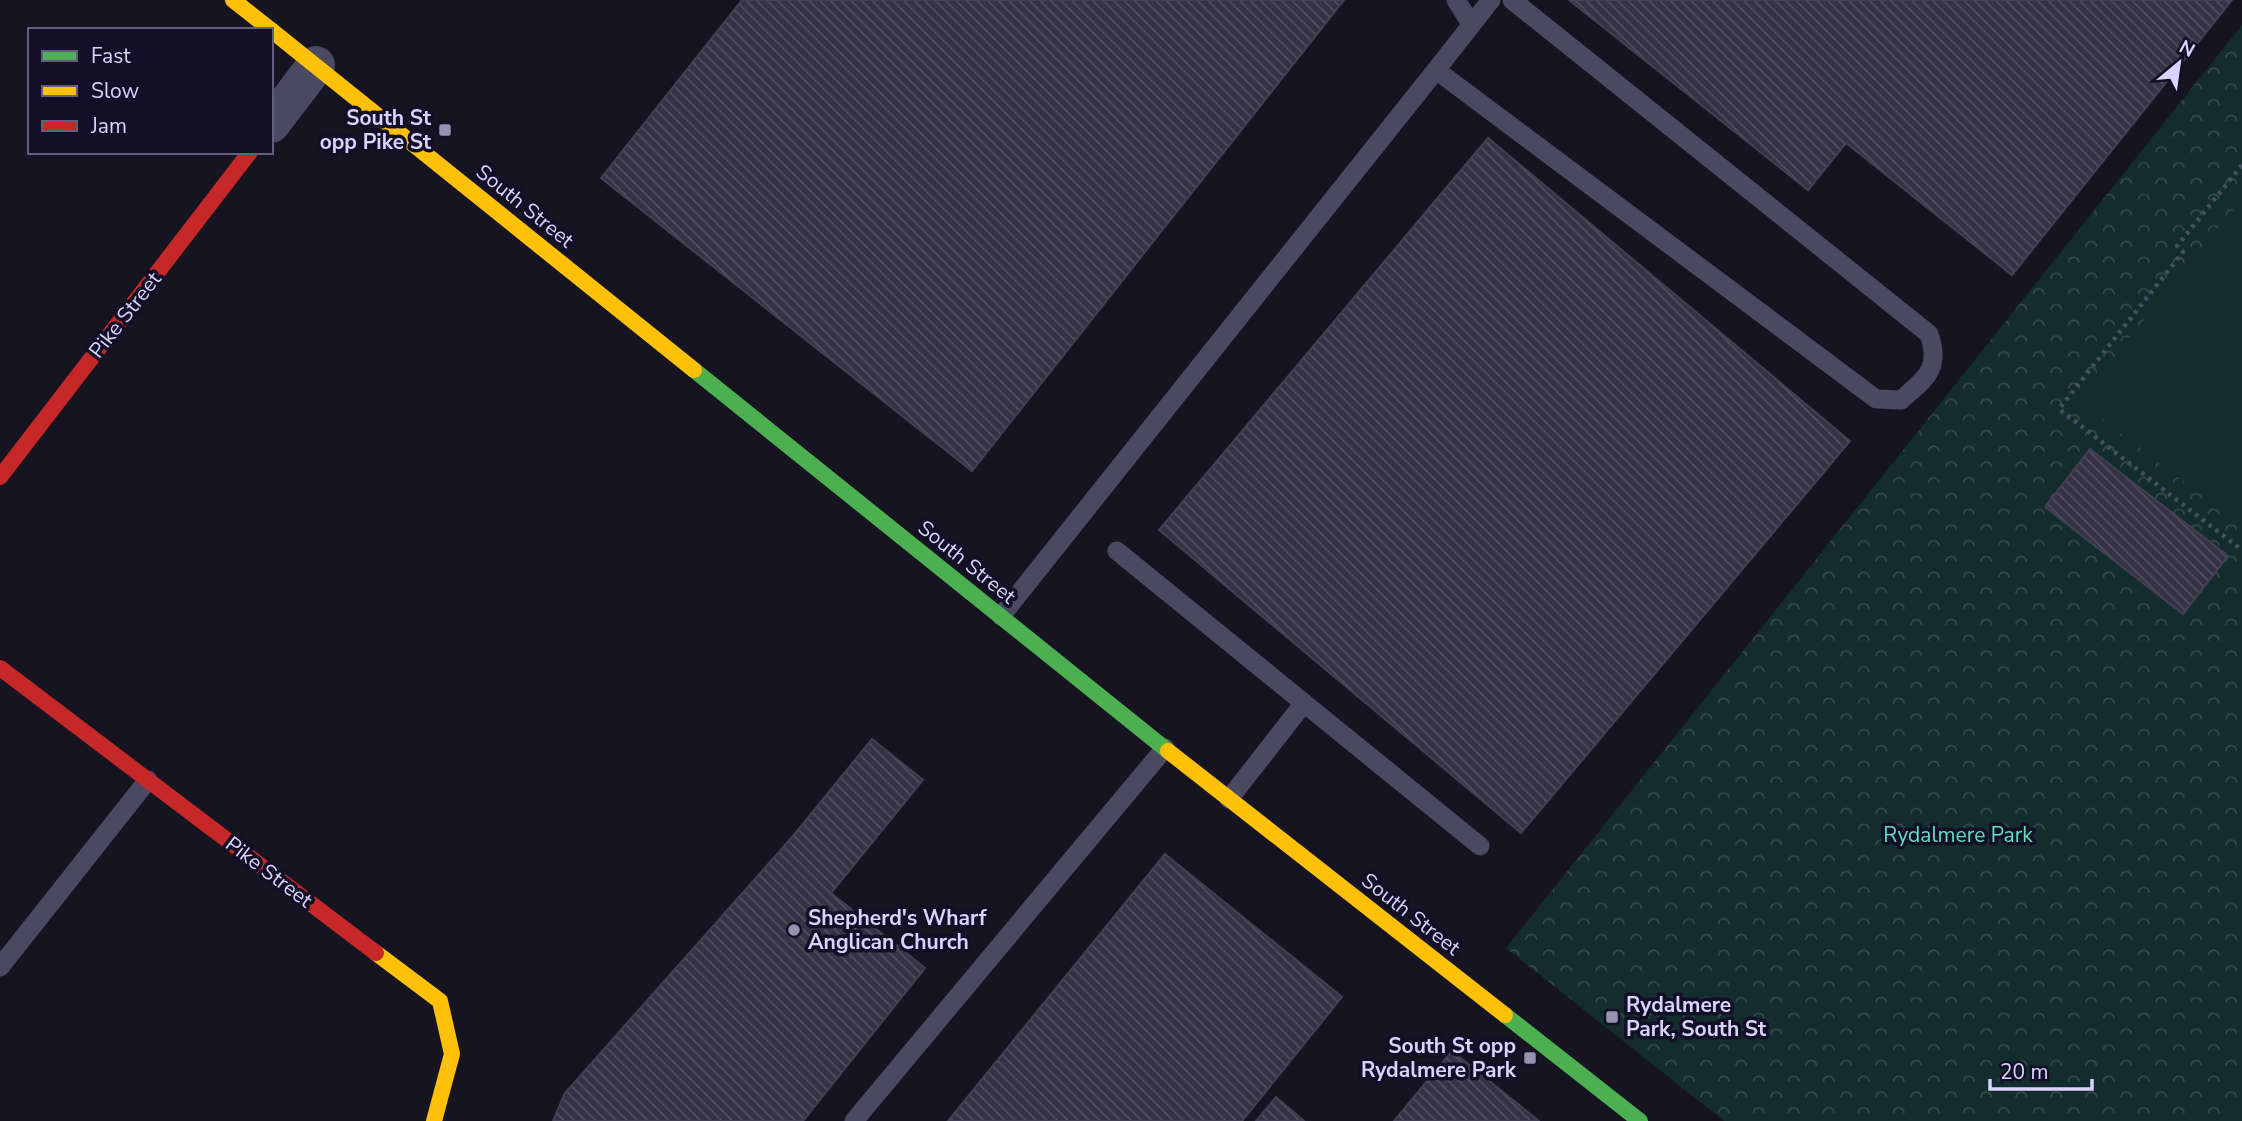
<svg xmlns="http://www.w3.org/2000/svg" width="2242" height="1121" font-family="'Nunito Sans',sans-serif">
	<defs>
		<pattern id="park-crowns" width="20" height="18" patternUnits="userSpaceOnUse" patternTransform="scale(1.75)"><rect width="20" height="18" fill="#132c2d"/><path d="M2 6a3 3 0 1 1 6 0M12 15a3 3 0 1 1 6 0" fill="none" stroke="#354a4c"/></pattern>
		<pattern id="building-back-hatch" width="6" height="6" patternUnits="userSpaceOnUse" patternTransform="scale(1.75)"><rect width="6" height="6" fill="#343243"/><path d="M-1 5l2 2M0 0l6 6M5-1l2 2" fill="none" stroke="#514f5f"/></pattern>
	</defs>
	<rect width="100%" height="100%" fill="#161421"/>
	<path fill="url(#park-crowns)" d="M2242,25V1121H1724L1506,948Z"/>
	<path fill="#132c2d" d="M2242,200V527L2079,400Z"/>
	<g fill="url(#building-back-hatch)" stroke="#433f54" stroke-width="2">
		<path d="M742,0H1344L972,471L601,178Z"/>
		<path d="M1569,0H2232L2012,275L1846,143L1808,190Z"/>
		<path d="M1488,138L1850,441L1521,833L1159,530Z"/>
		<path d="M2090,449L2228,556L2183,614L2045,507Z"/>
		<path d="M872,739L923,780L831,893L925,968L803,1121H553L565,1093L793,836Z"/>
		<path d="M1165,854L1342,997L1242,1121H948Z"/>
		<path d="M1452,1051L1539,1121H1394Z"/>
		<path d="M1276,1097L1304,1121H1256Z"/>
	</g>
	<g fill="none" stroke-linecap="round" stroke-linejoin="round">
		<path stroke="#44505f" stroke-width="4.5" stroke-dasharray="3.5 5" stroke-linecap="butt" d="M2242,165L2177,246L2183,252L2059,409L2242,550"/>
		<g stroke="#4a4962" stroke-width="19">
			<path d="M1456,0L1471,24"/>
			<path d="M1436,70L1491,0"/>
			<path d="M1117,551L1304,703L1229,799"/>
			<path d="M1001,616L1436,70L1876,399L1901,400C1926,378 1941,369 1929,334L1512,0"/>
			<path d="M1304,703L1480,846"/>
			<path d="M0,967L148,780"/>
			<path d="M854,1121L1165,748"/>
		</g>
		<path stroke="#4a4962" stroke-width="38" d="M271,124L316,65"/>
		<g stroke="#4caf50" stroke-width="16">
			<path d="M694,370L1168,751"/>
			<path d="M1505,1015L1640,1121"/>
		</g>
		<g stroke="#ffc107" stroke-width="16">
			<path d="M233,0L271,30"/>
			<path d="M271,30L694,370"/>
			<path d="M1168,751L1505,1015"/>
			<path d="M376,953L440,1001L452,1054L434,1121"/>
		</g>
		<g stroke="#c62828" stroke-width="16">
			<path d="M0,477L250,152"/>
			<path d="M0,668L376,953"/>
		</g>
	</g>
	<g fill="#9591b1" stroke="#130f26" stroke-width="2.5">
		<rect x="438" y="123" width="14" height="14" rx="3.5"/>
		<circle cx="794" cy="930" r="7"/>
		<rect x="1605" y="1010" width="14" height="14" rx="3.5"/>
		<rect x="1523" y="1051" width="14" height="14" rx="3.5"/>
	</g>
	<g text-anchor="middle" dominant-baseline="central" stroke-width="7" stroke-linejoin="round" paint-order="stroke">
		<g font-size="21" font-weight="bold" fill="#d9d4ff" stroke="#130f26" text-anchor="end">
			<text x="431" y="118">South St<tspan x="431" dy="24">opp Pike St</tspan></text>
			<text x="808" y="918" text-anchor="start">Shepherd's Wharf<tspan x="808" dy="24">Anglican Church</tspan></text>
			<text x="1626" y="1005" text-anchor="start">Rydalmere<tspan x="1626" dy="24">Park, South St</tspan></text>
			<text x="1516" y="1046">South St opp<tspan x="1516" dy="24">Rydalmere Park</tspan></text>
		</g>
		<g font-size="21" fill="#d9d4ff" stroke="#130f26">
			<text transform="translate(525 206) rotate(39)">South Street</text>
			<text transform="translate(125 315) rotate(-52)">Pike Street</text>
			<text transform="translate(967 562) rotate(39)">South Street</text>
			<text transform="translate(269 872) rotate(37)">Pike Street</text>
			<text transform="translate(1411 914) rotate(38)">South Street</text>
		</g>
		<g font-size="21" fill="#5fe0c0" stroke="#130f26">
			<text x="1958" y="835">Rydalmere Park</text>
		</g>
	</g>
	<rect x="28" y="28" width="245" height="126" fill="#130f26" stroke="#625e7d" stroke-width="2"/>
	<rect x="42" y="51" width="35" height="10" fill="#4caf50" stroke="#625e7d" stroke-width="2"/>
	<text x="91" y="63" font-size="21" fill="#d9d4ff">Fast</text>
	<rect x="42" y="86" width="35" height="10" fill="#ffc107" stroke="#625e7d" stroke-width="2"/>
	<text x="91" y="98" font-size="21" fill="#d9d4ff">Slow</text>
	<rect x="42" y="121" width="35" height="10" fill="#c62828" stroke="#625e7d" stroke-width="2"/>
	<text x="91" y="133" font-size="21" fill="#d9d4ff">Jam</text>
	<g transform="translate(2179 63) rotate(29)" stroke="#130f26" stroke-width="5" paint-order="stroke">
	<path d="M0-5L12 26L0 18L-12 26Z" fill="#d9d4ff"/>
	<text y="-10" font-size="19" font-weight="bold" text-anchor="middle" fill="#d9d4ff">N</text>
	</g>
	<path d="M1990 1079v10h102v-10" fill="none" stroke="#d9d4ff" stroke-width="3.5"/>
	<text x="2000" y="1079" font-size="21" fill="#d9d4ff" stroke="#130f26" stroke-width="5" paint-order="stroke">20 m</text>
</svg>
